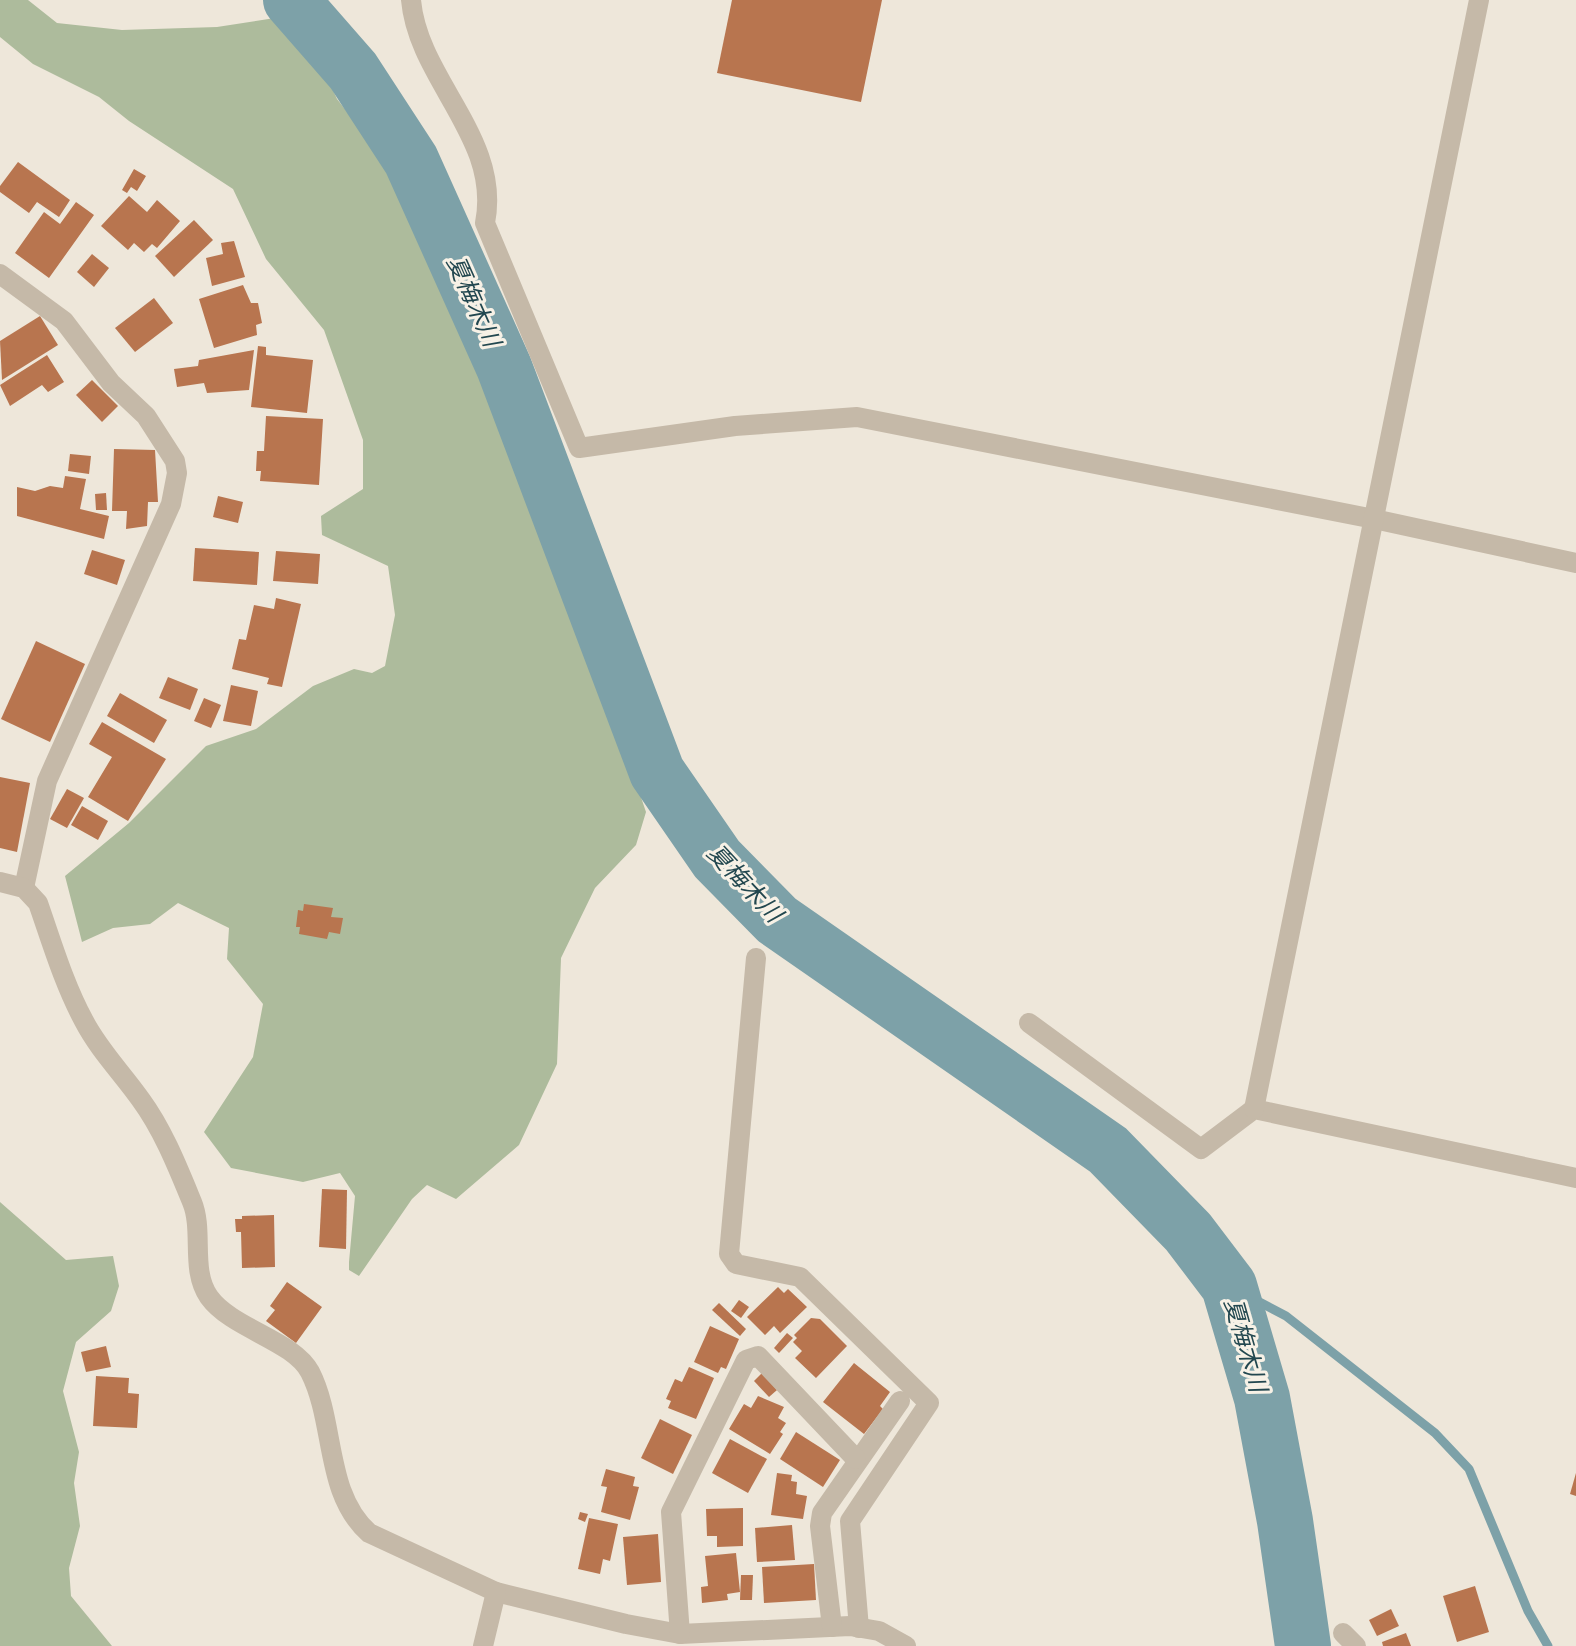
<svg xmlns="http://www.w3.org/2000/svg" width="1576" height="1646" font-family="Jost,'Noto Sans JP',sans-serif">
	<rect width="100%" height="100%" fill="#eee7da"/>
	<g fill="#adbb9c">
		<path d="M0,0H28L57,23L122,30L217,27L275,18L317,56L337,99L420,205L541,504L646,812L636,845L595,888L561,958L557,1064L519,1145L456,1199L427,1185L412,1199L359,1276L349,1270V1262L355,1196L340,1173L303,1182L231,1168L204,1132L253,1057L263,1004L227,959L229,928L178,903L150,924L113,928L82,942L65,876L129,823L206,746L256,729L313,686L354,669L372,673L385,666L395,615L388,566L322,535L321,516L363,489V440L324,330L266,259L233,189L129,121L99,97L33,64L0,37Z"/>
		<path d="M0,1202L66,1260L113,1256L119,1286L111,1311L76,1342L63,1391L79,1452L74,1483L80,1526L69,1568L71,1596L112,1646H0Z"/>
	</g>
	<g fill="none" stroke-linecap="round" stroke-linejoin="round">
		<path stroke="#7da1a8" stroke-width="9" d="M1229,1286L1286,1316L1435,1433L1469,1469L1528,1611L1548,1646"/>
		<path stroke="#7da1a8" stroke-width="56" d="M291,0L353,71L411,160L504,367L657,772L717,859L777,920L1108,1150L1188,1232L1229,1286L1262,1398L1285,1521L1303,1646"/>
	</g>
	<g fill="#b8754f">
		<path d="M732,0H882L861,102L717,73Z"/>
		<path d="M18,162L70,200L59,217L37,202L29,213L0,192V186Z"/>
		<path d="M134,169L146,176L137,191L131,187L127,193L122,190Z"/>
		<path d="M129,196L147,212L157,200L180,221L157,248L152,244L144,252L134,243L128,250L101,226Z"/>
		<path d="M76,202L94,215L49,278L15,253L44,212L60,224Z"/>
		<path d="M194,220L213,240L174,277L155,256Z"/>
		<path d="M234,241L245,277L212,286L206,258L223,254L221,243Z"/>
		<path d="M92,254L109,268L94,287L77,272Z"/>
		<path d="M243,285L251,303H258L262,323L256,325L257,335L214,348L199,299Z"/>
		<path d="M154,298L173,323L135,352L115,328Z"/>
		<path d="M40,316L58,345L2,380L0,341Z"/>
		<path d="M258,346L266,347V355L313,360L307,413L251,407Z"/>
		<path d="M254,350L249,390L207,393L204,383L177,387L174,369L198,366L199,360Z"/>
		<path d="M47,355L64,382L48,392L42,385L10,406L0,385Z"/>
		<path d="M92,380L118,406L102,422L76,395Z"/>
		<path d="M266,416L323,419L319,485L260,481L261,471H256L257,451H264Z"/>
		<path d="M114,449L155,450L158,502H148L147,526L126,529L127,511H112Z"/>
		<path d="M70,454L91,456L89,474L68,471Z"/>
		<path d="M65,476L86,479L80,509L109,516L104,539L17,516V487L35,491L50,486L63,488Z"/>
		<path d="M106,493L107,510H96L95,494Z"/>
		<path d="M218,496L243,502L238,523L213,517Z"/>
		<path d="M195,548L259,552L257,585L193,581Z"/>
		<path d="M92,550L125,560L117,585L84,574Z"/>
		<path d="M276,551L320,554L318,584L273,581Z"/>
		<path d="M276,598L301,604L282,687L267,684L269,678L232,669L239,639L246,640L254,605L274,609Z"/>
		<path d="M36,641L85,664L50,742L1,719Z"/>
		<path d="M168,677L198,689L190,710L159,698Z"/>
		<path d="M231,685L258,691L251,726L223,721Z"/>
		<path d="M120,693L167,720L154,743L107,716Z"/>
		<path d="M204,698L221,705L211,728L194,721Z"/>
		<path d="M102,722L166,759L128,821L88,797L112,757L89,744Z"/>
		<path d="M0,777L30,783L17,852L0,848Z"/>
		<path d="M67,789L84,798L67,828L50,819Z"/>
		<path d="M82,806L108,821L98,840L71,825Z"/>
		<path d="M304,904L333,908L331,917L343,918L340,934L329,932L327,939L299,934L300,927H296L298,910L303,911Z"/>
		<path d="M322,1189L347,1190L346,1249L319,1247Z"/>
		<path d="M274,1215L275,1267L242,1268L241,1232H236L235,1219H242V1216Z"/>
		<path d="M287,1282L322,1307L296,1343L266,1321L275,1310L270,1306Z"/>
		<path d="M778,1287L784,1293L788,1289L807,1307L780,1333L774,1326L765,1335L747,1317Z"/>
		<path d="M739,1300L749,1307L741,1318L731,1311Z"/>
		<path d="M719,1303L746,1329L740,1336L712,1310Z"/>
		<path d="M811,1318L820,1319L847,1346L816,1378L795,1358L802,1351L793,1342L797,1338L794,1335Z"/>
		<path d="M710,1326L739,1339L726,1369L721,1367L718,1373L694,1362Z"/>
		<path d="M787,1333L793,1338L779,1353L774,1348Z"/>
		<path d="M106,1346L111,1367L86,1372L81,1352Z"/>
		<path d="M854,1363L890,1392L880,1406L883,1409L864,1434L823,1402Z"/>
		<path d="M689,1367L714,1378L696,1419L668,1408L671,1401L666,1399L675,1379L682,1382Z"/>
		<path d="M762,1373L777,1390L769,1397L754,1381Z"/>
		<path d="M96,1376L129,1378L128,1393L139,1394L137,1428L93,1426Z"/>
		<path d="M758,1396L784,1407L778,1418L786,1423L780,1432L783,1434L770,1454L729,1429L744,1404L751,1408Z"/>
		<path d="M660,1419L692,1435L673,1474L641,1458Z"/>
		<path d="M796,1432L840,1460L823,1487L780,1459Z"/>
		<path d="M730,1439L767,1459L748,1493L712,1473Z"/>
		<path d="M606,1469L635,1477L633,1486L639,1487L630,1520L601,1512L607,1487L601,1486Z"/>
		<path d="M777,1473L792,1475L791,1481L797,1482L796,1494L807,1496L803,1519L771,1515Z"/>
		<path d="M1576,1473V1496L1570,1494Z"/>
		<path d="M743,1508V1546L717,1547V1536H707L706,1509Z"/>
		<path d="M580,1512L588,1514L585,1522L578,1519Z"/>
		<path d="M589,1518L618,1524L610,1561L603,1559L600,1574L578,1569Z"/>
		<path d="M792,1525L795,1560L757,1562L755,1528Z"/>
		<path d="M658,1534L661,1582L627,1585L623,1537Z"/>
		<path d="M736,1553L740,1592L727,1594L728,1600L702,1603L701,1587L708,1586L705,1556Z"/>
		<path d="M814,1564L816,1600L764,1603L762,1567Z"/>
		<path d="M741,1575H753L752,1600H740Z"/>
		<path d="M1475,1586L1489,1632L1457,1642L1443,1596Z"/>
		<path d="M1391,1609L1399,1626L1377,1636L1369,1620Z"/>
		<path d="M1406,1633L1411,1646H1383L1382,1642Z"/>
	</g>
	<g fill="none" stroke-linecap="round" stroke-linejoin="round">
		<g stroke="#c5b9a8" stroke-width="20">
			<path d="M411,0C418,80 502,138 485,223L579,448L735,426L857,417L1374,519L1576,563"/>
			<path d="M0,274L64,321L111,383L146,416L175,461L177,473L171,504L47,781L24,888"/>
			<path d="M0,882L24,888L38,903C52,943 64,984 84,1021C99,1050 122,1073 141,1100C163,1130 178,1168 192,1202C204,1231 190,1270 209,1297C232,1329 293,1340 310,1372C336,1423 324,1493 369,1533L496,1592L626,1624L680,1634L850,1626L879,1631L906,1646"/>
			<path d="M756,958L729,1254L736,1264L800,1277L929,1403L850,1521L859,1628"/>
			<path d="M1029,1023L1201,1149L1254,1109L1576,1178"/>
			<path d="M1254,1109L1479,0"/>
			<path d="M832,1627L820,1526L822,1513L900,1401"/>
			<path d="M1343,1633L1356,1646"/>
			<path d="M680,1634L671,1512L746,1360L758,1356L856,1459"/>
			<path d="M483,1646L496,1592"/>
		</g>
	</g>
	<g text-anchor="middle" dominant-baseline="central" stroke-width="6" stroke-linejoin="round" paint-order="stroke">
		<g font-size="24" font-style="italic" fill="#22474f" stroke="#f7f1e6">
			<text transform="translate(474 301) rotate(66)">夏梅木川</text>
			<text transform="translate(745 883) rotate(47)">夏梅木川</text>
			<text transform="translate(1246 1345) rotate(74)">夏梅木川</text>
		</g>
	</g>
</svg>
